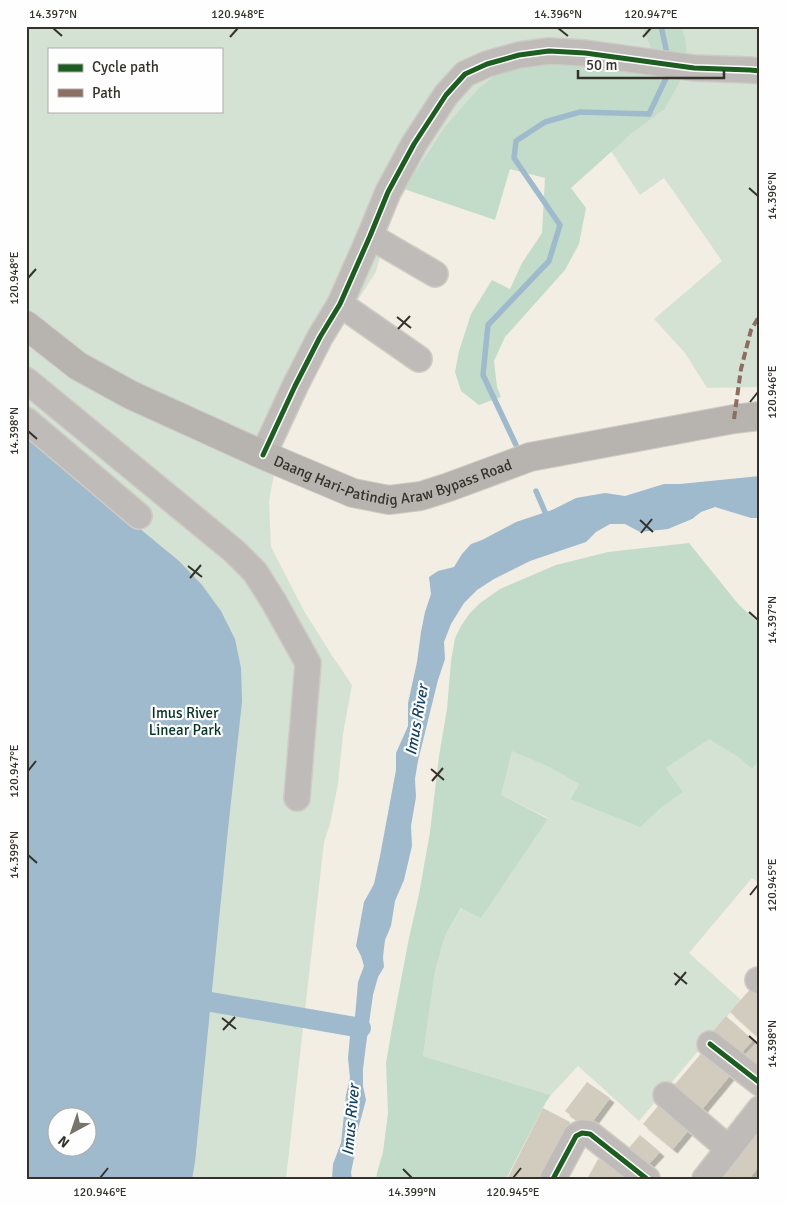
<svg xmlns="http://www.w3.org/2000/svg" width="786" height="1205" font-family="Signika,sans-serif">
	<defs>
		<filter id="shadow"><feDropShadow dx="4.5" dy="4.5" stdDeviation="0" flood-color="#0004"/></filter>
	</defs>
	<rect width="100%" height="100%" fill="#f3eee3"/>
	<g fill="#d4e2d4" fill-rule="evenodd">
		<path d="M26,26H642L652,52L443,129L404,189L386,234L376,272L335,335L304,391L279,448L269,501L271,547L304,611L331,654L352,685L343,734L338,784L330,824L324,842L286,1179H26ZM49,49H221V111H49ZM58,1118H88V1148H58Z"/>
		<path d="M681,26H760V387L707,388L685,353L654,319L722,261L664,178L640,195L611,151L631,134L665,109L682,78L685,37Z"/>
		<path d="M709,738L738,757L752,769L760,759V884L752,878L689,953L741,1000L639,1121L578,1066L551,1095L423,1056L435,971L445,936L462,907L481,918L548,818L501,795L512,750L547,766L579,784L570,798L662,807L683,792L666,768Z"/>
	</g>
	<g fill="#c3dcc9">
		<path d="M642,26H681L685,37L687,57L682,78L665,109L631,134L571,188L586,208L579,244L565,270L505,337L494,361L497,387L501,397L479,405L461,391L455,372L459,351L471,314L492,280L510,289L522,263L542,233L545,178L510,169L495,220L404,189L443,129L479,88L502,70L540,64L586,65L652,52Z"/>
		<path d="M689,543L739,605L760,624V759L752,769L738,757L709,739L666,768L683,792L662,807L640,827L570,799L579,784L547,766L512,751L501,795L548,819L481,918L461,908L445,936L435,971L423,1056L551,1095L546,1102L506,1179H376L377,1173L383,1152L388,1113L386,1063L393,1022L409,938L419,894L430,832L439,756L447,709L451,661L455,638L461,626L470,613L480,603L500,589L556,565L608,552Z"/>
	</g>
	<g fill="#9fb9cd" fill-rule="evenodd">
		<path d="M26,435L179,561L202,585L221,611L235,639L241,668L242,702L228,829L195,1162L192,1179H26ZM58,1118H88V1148H58Z"/>
		<path d="M760,476V518H751L715,507L701,512L692,519L668,529L640,532L625,524H610L596,532L586,542L530,561L494,579L477,590L464,603L451,624L444,642L445,659L438,680L418,761L415,779L416,797L411,826L412,846L404,880L395,901L391,926L385,940L383,957L384,967L378,977L373,995L366,1045L363,1069V1086L366,1100L357,1133L355,1153L351,1172L352,1179H332L333,1164L341,1143L346,1095L350,1078L348,1058L350,1036L355,1017L358,982L364,966L361,956L356,946L364,902L374,884L380,856L396,770V753L408,726V703L417,662L421,632L425,612L431,594L429,577L438,571L454,567L462,554L471,544L482,540L516,522L552,510L576,498L605,493L625,496L664,484H680Z"/>
	</g>
	<g fill="none" stroke-linecap="round" stroke-linejoin="round">
		<g stroke="#9fb9cd" stroke-width="5.5">
			<path d="M661,26L668,58"/>
			<path d="M516,445L483,375L488,325L549,261L560,225L514,158L516,141L545,122L580,112L649,114L669,72"/>
			<path d="M536,491L548,519"/>
		</g>
		<path stroke="#9fb9cd" stroke-width="20" d="M211,1002L361,1028"/>
	</g>
	<g fill="#d2ccbf" filter="url(#shadow)">
		<path d="M753,986L760,992V1035L758,1037L730,1012Z"/>
		<path d="M726,1016L753,1040L737,1058L711,1034Z"/>
		<path d="M760,1039V1071L743,1057Z"/>
		<path d="M705,1049L733,1072L699,1113L671,1089Z"/>
		<path d="M587,1082L610,1098L588,1128L565,1111Z"/>
		<path d="M663,1100L693,1125L673,1149L643,1124Z"/>
		<path d="M543,1108L570,1122L541,1179H507Z"/>
		<path d="M760,1119V1165L749,1179H714Z"/>
		<path d="M640,1135L660,1152L646,1167L627,1150Z"/>
		<path d="M598,1159L628,1174L626,1179H587Z"/>
	</g>
	<g fill="none" stroke-linecap="round" stroke-linejoin="round">
		<g stroke="#cfcbc4" stroke-width="28">
			<g id="minor">
				<path d="M370,236L435,274"/>
				<path d="M340,304L419,359"/>
				<path d="M26,380L234,551L255,572L274,602L308,663L297,798"/>
				<path d="M26,420L139,516"/>
				<path d="M263,455L295,386L320,337L340,304L370,236L388,192L414,144L446,95L465,74L487,64L519,55L549,51L585,53L694,68L750,70L760,71"/>
				<path d="M758,980L760,981"/>
				<path d="M710,1044L760,1083"/>
				<path d="M666,1095L729,1149"/>
				<path d="M553,1179L576,1136L582,1133L590,1134L647,1179"/>
				<path d="M705,1179L760,1109"/>
			</g>
		</g>
		<g stroke="#cfcbc4" stroke-width="30">
			<g id="major">
				<path id="s1" d="M26,325L78,366L131,395L263,455L353,493L389,500L421,496L449,487L530,457L734,419L760,416"/>
			</g>
		</g>
		<use href="#minor" stroke="#bebbb8" stroke-width="25"/>
		<use href="#major" stroke="#b7b3af" stroke-width="28"/>
		<path stroke="#8d6e63" stroke-width="4" stroke-dasharray="8 4" stroke-linecap="butt" d="M734,419L741,369L751,330L760,315"/>
		<g stroke="#fefefe" stroke-width="8">
			<g id="cycleway">
				<path d="M263,455L295,386L320,337L340,304L370,236L388,192L414,144L446,95L465,74L487,64L519,55L549,51L585,53L694,68L750,70L760,71"/>
				<path d="M710,1044L760,1083"/>
				<path d="M553,1179L576,1136L582,1133L590,1134L647,1179"/>
			</g>
		</g>
		<use href="#cycleway" stroke="#1b5e20" stroke-width="5"/>
	</g>
	<path fill="none" stroke="#35322b" stroke-width="2" d="M53,28L62,36M558,28L568,36M230,37L238,28M643,37L651,28M749,188L758,196M28,278L36,269M397,317L411,328M398,329L410,316M750,402L758,392M28,431L37,439M640,520L653,532M641,533L652,519M188,566L202,577M190,578L201,565M749,612L758,620M431,769L444,780M28,771L36,761M432,781L443,768M28,855L37,863M750,895L758,885M674,973L687,984M675,985L686,972M222,1018L236,1029M223,1030L235,1017M749,1036L758,1044M403,1169L412,1178M100,1178L108,1168M513,1178L521,1168"/>
	<g text-anchor="middle" dominant-baseline="central" stroke-width="4.5" stroke-linejoin="round" paint-order="stroke">
		<g font-size="15" fill="#35322b" stroke="#fefefe">
			<text stroke="none"><textPath href="#s1" startOffset="409">Daang Hari-Patindig Araw Bypass Road</textPath></text>
		</g>
		<g font-size="15" fill="#063322" stroke="#fefefe">
			<text x="185" y="713">Imus River<tspan x="185" dy="17">Linear Park</tspan></text>
		</g>
		<g font-size="16" font-style="italic" fill="#154364" stroke="#fefefe">
			<text transform="translate(417 720) rotate(-80)">Imus River</text>
			<text transform="translate(351 1120) rotate(-85)">Imus River</text>
		</g>
	</g>
	<rect width="786" height="1205" fill="none" stroke="#fefefe" stroke-width="55"/>
	<rect x="48" y="48" width="175" height="65" fill="#fefefe" stroke="#aeacaa"/>
	<rect x="58" y="64" width="25" height="8" fill="#1b5e20" stroke="#aeacaa"/>
	<text x="92" y="72" font-size="15" fill="#35322b">Cycle path</text>
	<rect x="58" y="89" width="25" height="8" fill="#8d6e63" stroke="#aeacaa"/>
	<text x="92" y="98" font-size="15" fill="#35322b">Path</text>
	<g transform="translate(72 1132) rotate(220)"><circle r="24" fill="#fefefe" stroke="#aeacaa"/>
	<path d="M0-4L9 19L0 12L-9 19Z" fill="#78746b"/>
	<text y="-8" font-size="14" font-weight="bold" text-anchor="middle" fill="#35322b">N</text>
	</g>
	<path d="M578 70v8h146v-8" fill="none" stroke="#35322b" stroke-width="2.5"/>
	<text x="586" y="70" font-size="15" fill="#35322b" stroke="#fefefe" stroke-width="4" paint-order="stroke">50 m</text>
	<rect x="28" y="28" width="730" height="1150" fill="none" stroke="#35322b" stroke-width="2"/>
	<g font-size="12" text-anchor="middle" fill="#35322b">
		<text x="53" y="18">14.397°N</text>
		<text x="238" y="18">120.948°E</text>
		<text x="558" y="18">14.396°N</text>
		<text x="651" y="18">120.947°E</text>
		<text transform="translate(772 196) rotate(-90)" y="4">14.396°N</text>
		<text transform="translate(14 278) rotate(-90)" y="4">120.948°E</text>
		<text transform="translate(772 392) rotate(-90)" y="4">120.946°E</text>
		<text transform="translate(14 431) rotate(-90)" y="4">14.398°N</text>
		<text transform="translate(772 620) rotate(-90)" y="4">14.397°N</text>
		<text transform="translate(14 771) rotate(-90)" y="4">120.947°E</text>
		<text transform="translate(14 855) rotate(-90)" y="4">14.399°N</text>
		<text transform="translate(772 885) rotate(-90)" y="4">120.945°E</text>
		<text transform="translate(772 1044) rotate(-90)" y="4">14.398°N</text>
		<text x="100" y="1196">120.946°E</text>
		<text x="412" y="1196">14.399°N</text>
		<text x="513" y="1196">120.945°E</text>
	</g>
</svg>
